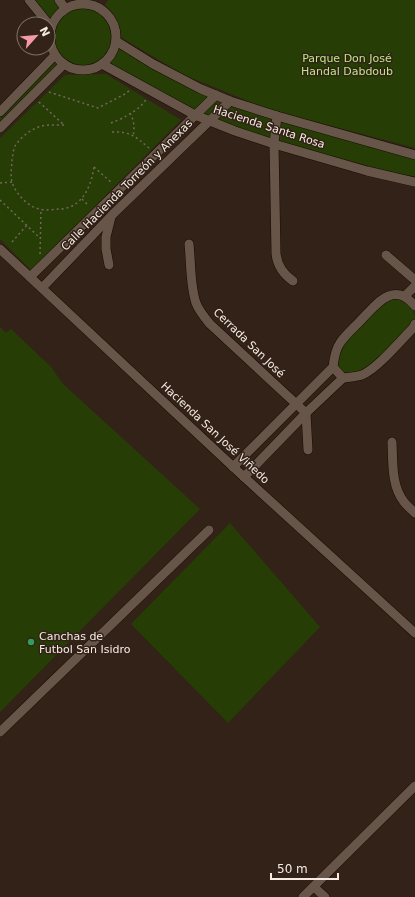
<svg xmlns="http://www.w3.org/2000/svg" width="415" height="897" font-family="'DejaVu Sans',sans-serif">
	<rect width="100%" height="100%" fill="#322217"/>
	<g fill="#263e05">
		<path d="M32,0H55L60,8L54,15L50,23Z"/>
		<path d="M108,0H415V148L268,109L184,75L122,38C118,22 117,16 105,5Z"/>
		<circle cx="82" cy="37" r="29"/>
		<path d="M118,47L210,95L415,157V178L272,140L193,111L106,64L114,55Z"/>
		<path d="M54,59L61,64L0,125V115Z"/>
		<path d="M106,74L181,120L31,270L0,239V138L65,75Z"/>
		<path d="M391,297L403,298L413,309L415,318L413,325L366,370L344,375L337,368L336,359L341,344Z"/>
		<path d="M0,327L6,333L11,329L51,367L63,384L200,509L0,712Z"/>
		<path d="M230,523L320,627L228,723L131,624Z"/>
	</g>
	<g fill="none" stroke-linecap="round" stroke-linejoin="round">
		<g stroke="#190b03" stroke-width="10">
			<g id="minor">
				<path d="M29,0L51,27"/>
				<path d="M59,0L65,8"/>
				<circle cx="83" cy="37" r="33"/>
				<path d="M116,41L153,64L201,89L230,101L277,116L415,155"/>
				<path d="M102,64L195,115L235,131L274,144L367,171L415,182"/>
				<path d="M0,112L55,55"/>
				<path d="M277,116L274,144L276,253C277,265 283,274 293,281"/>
				<path d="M0,128L64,64"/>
				<path d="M189,244C191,262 190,286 196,303C199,311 205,318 210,324L306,413L308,450"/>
				<path d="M0,249L244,477L415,633"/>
				<path d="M386,255L415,280"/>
				<path d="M109,265L106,249V237L111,217"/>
				<path d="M30,277L216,95"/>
				<path d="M42,288L111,216L230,101"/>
				<path d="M405,296L415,286"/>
				<path d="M333,367L343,378C349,377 356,377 362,375C378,368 400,341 413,328L415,324"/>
				<path d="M392,442C393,462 391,485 404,502C407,506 411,509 415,513"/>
				<path d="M233,467L333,367C334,359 335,350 340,343C346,334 356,326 363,318C378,302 395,281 415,306"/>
				<path d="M244,477L306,413L343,378"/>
				<path d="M0,732L209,530"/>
				<path d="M314,887L325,897"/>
				<path d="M303,897L415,786"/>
			</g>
		</g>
		<g stroke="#74665c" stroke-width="1.5" stroke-dasharray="2 3" stroke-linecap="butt">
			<path d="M49,92L98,108L125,94L130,90"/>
			<path d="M39,102L64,125"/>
			<path d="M130,113C134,120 135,128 133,136"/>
			<path d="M111,123C124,118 140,110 147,98"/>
			<path d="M64,125C54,125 45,124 36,128C29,131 20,138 15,146C13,150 13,155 12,160C12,167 10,175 12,182C16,194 27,206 39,209C46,211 54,209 61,209C83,207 91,186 94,167"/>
			<path d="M112,132C130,131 136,137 149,148"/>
			<path d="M94,167L112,183"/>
			<path d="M0,183L12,182"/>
			<path d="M82,199L89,206"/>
			<path d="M0,200L40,238"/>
			<path d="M12,242L27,225"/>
			<path d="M40,254L41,210"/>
		</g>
		<use href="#minor" stroke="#685549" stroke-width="9"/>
	</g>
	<circle fill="#2e9e5b" stroke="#322217" stroke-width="1.5" cx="31" cy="642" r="4"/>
	<g text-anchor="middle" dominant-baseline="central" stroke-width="3" stroke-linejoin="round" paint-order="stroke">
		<g font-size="11" fill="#b5ea82" stroke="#322217">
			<text x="347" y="58">Parque Don José<tspan x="347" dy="13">Handal Dabdoub</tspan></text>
		</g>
		<g font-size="11" fill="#f6ebe4" stroke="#322217">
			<text transform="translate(269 127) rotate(18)">Hacienda Santa Rosa</text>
			<text transform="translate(127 185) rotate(-45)">Calle Hacienda Torreón y Anexas</text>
			<text transform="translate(249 343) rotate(44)">Cerrada San José</text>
			<text transform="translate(215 433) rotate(43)">Hacienda San José Viñedo</text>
		</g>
		<g font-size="11" fill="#f6ebe4" stroke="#322217" text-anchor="start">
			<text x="39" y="636">Canchas de<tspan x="39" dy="13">Futbol San Isidro</tspan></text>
		</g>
	</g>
	<g transform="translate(36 36) rotate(63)"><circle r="19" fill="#322217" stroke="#807269"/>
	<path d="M0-3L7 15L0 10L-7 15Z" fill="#f39aa7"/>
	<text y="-6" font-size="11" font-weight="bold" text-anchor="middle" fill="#f6ebe4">N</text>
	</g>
	<path d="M271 873v6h67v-6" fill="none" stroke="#f6ebe4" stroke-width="2"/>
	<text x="277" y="873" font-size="12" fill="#f6ebe4" stroke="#322217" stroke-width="3" paint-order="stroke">50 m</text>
</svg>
